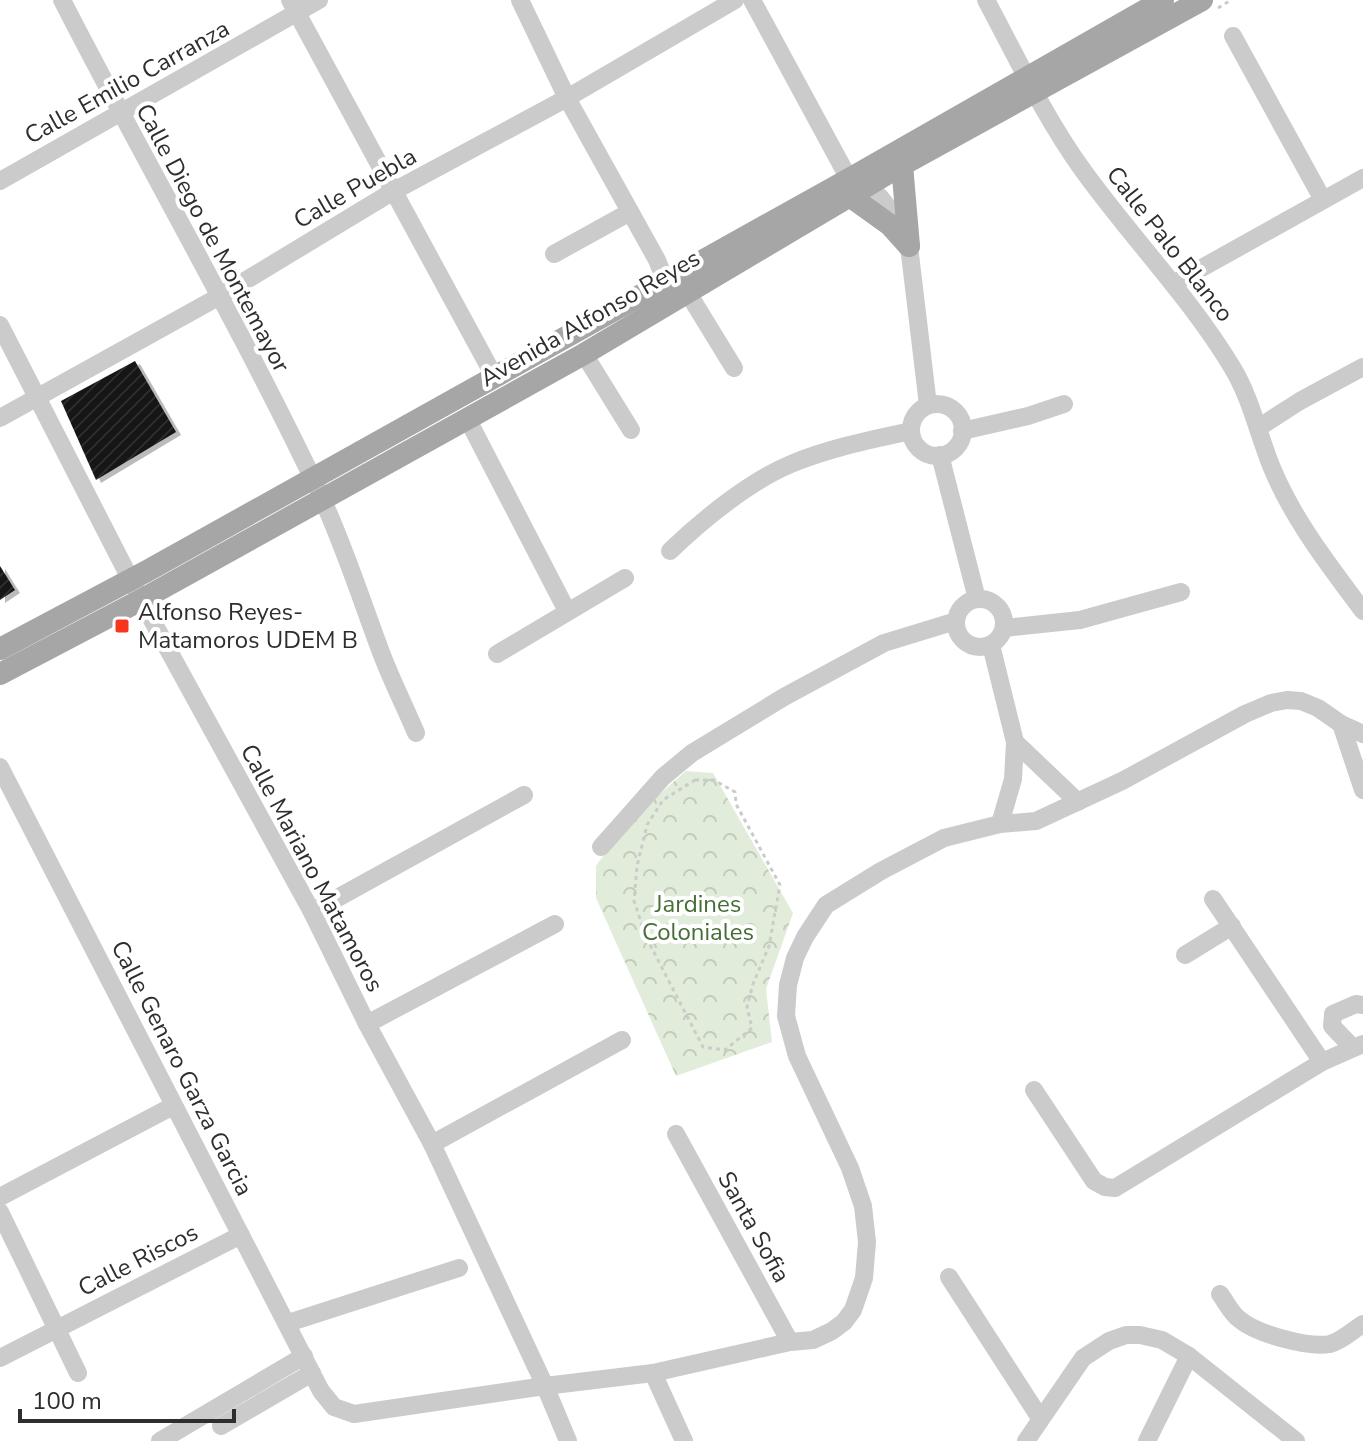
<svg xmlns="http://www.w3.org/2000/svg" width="1363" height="1441" font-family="'Nunito Sans',sans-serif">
	<defs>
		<pattern id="park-crowns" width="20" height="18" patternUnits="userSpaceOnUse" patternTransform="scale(2)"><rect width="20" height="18" fill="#e1edda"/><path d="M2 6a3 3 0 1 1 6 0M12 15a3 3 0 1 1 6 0" fill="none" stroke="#c1ccbb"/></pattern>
		<pattern id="building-hatch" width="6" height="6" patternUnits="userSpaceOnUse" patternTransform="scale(2)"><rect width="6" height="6" fill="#151515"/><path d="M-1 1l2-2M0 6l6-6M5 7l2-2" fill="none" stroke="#2f2f2f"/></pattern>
		<filter id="shadow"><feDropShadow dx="5" dy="3" stdDeviation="0" flood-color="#0004"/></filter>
	</defs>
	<rect width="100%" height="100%" fill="#fff"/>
	<path fill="url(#park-crowns)" d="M686,771L713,773L793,913L766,989L772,1042L676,1076L596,898V866L606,852L637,814Z"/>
	<g fill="url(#building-hatch)" filter="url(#shadow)">
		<path d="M135,361L176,432L96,480L61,401Z"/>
		<path d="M0,566L15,590L0,600Z"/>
	</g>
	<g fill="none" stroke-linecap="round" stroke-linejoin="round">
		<g stroke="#cbcbcb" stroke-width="3" stroke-dasharray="4 4" stroke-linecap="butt">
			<path d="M1218,8L1231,0"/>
			<path d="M695,780H714L735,792L736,804L780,885L769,946L753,984L747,1007L752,1028L725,1050L703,1047L646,937L634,901L637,866L647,825L663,800Z"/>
		</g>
		<g stroke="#cbcbcb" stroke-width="18">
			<path d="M62,0C147,166 241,327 321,496C345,548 362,602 382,655C392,681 405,707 416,733"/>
			<path d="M290,0L494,376"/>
			<path d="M520,0L567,98L657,260L665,280"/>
			<path d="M752,0L849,179L869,186L880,197L897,219L909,246L928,405"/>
			<path d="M986,0C1016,56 1044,116 1082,169C1130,236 1189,296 1232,367C1251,398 1258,434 1272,468C1294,521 1329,565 1363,611"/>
			<path d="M1233,36L1323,200"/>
			<path d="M0,181L319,0"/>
			<path d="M554,254L630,212"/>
			<path d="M1173,284L1363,178"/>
			<path d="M688,293L734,368"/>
			<path d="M0,325L141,600L312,912L367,1024L432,1144L545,1386L568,1441"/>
			<path d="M584,354L631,430"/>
			<circle cx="937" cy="430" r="26"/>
			<path d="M0,418L220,296L392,192L567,98L735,0"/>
			<path d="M467,418L567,611"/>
			<path d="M1258,428L1300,401L1363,367"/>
			<path d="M962,431L1028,416L1064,404"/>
			<path d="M940,455L977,599"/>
			<path d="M670,551C702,520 750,481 791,464C829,448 870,440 911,431"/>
			<circle cx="980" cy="623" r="24"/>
			<path d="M1004,628L1080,620L1181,592"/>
			<path d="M991,645L1015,742L1013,779L1000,824"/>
			<path d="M497,654L625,578"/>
			<path d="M1341,724L1363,790"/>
			<path d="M1015,742L1078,802"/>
			<path d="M0,767L321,1391L334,1407L354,1414L545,1386L653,1373L790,1342L813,1340L832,1331L844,1322L853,1310L864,1278L867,1242L863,1206L850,1168L797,1056L786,1016L788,985L795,958L805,937L826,905L881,871L944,838L1000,824L1036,821L1122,781L1245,714L1271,703L1287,700L1301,701L1318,708L1341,724L1363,734"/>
			<path d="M601,847L663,777L692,753L784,697L884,643L956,621"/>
			<path d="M1213,899L1322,1062"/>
			<path d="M312,912L524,795"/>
			<path d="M1185,955L1232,926"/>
			<path d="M367,1024L555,924"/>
			<path d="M1353,1048L1332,1026L1333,1014L1356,1004L1363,1005"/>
			<path d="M1034,1090L1094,1181L1105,1187L1115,1188L1322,1062L1363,1044"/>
			<path d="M676,1134L790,1342"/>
			<path d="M432,1144L622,1040"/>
			<path d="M0,1197L173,1106"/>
			<path d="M0,1212L78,1373"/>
			<path d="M949,1277L1040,1418"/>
			<path d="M1220,1294C1226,1302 1231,1313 1239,1319C1256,1334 1309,1348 1330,1344C1342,1341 1353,1330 1363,1324"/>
			<path d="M288,1323L459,1268"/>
			<path d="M0,1358L241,1235"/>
			<path d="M653,1373L684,1441"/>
			<path d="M221,1426L312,1373"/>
			<path d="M160,1441L304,1356"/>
			<path d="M1026,1441L1083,1358L1109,1341L1126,1335H1140L1162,1340L1189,1356L1296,1441"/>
			<path d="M1147,1441L1189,1356"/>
		</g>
		<g stroke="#a6a6a6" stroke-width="22">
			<path d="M902,165L909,246"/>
			<path d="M851,197L890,225L909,246"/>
			<path d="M0,649L147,571L849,179L1163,0"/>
			<path d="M0,674L141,600L584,354L902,165L1202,0"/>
		</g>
	</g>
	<rect fill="#f7361e" stroke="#fff" stroke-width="3" x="114" y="618" width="16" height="16" rx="4"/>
	<g text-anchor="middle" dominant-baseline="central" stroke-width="8" stroke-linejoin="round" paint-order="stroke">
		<g font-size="24" fill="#2e2e2e" stroke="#fff">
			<text transform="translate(127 82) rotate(-29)">Calle Emilio Carranza</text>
			<text transform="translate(355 188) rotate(-30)">Calle Puebla</text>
			<text transform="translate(213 238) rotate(62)">Calle Diego de Montemayor</text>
			<text transform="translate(1170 244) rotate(52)">Calle Palo Blanco</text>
			<text transform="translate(590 318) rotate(-30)">Avenida Alfonso Reyes</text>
			<text transform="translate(312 868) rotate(62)">Calle Mariano Matamoros</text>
			<text transform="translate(182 1068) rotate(63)">Calle Genaro Garza Garcia</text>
			<text transform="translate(754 1227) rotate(61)">Santa Sofia</text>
			<text transform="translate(138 1260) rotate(-27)">Calle Riscos</text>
		</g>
		<g font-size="24" fill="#2e2e2e" stroke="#fff" text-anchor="start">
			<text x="138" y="612">Alfonso Reyes-<tspan x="138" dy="28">Matamoros UDEM B</tspan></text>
		</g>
		<g font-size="24" fill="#466e37" stroke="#fff">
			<text x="698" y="904">Jardines<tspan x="698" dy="28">Coloniales</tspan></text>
		</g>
	</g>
	<path d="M20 1409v12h214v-12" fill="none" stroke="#2e2e2e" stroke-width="4"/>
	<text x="32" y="1409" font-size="24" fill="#2e2e2e" stroke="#ffffff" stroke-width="6" paint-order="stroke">100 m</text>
</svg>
